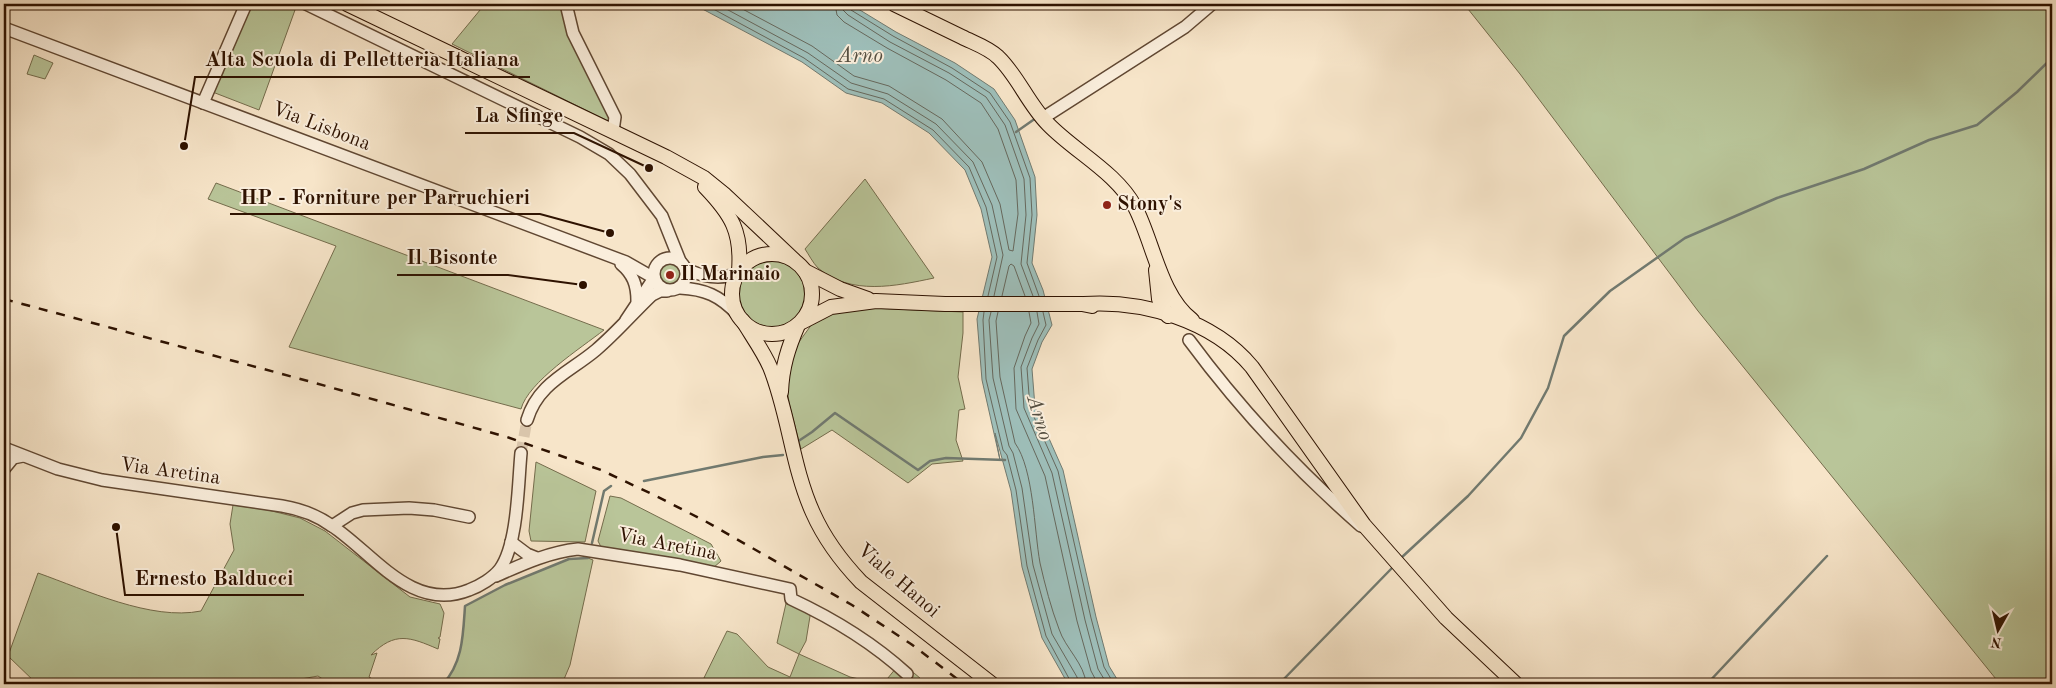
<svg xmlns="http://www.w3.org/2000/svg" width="2056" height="688" font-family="'Old Standard TT',serif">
	<rect width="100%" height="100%" fill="#f7e5c9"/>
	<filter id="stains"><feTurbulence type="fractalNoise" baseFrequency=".004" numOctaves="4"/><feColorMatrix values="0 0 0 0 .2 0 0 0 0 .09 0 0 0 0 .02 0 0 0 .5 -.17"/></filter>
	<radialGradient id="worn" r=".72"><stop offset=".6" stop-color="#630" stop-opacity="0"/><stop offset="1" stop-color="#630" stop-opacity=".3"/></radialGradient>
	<g fill="#b9c599" stroke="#746c4c">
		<path d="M249,4H282L295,10L259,110L210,91L213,85H217L223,73L221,67Z"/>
		<path d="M485,4H563L611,116L610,122L452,44Z"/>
		<path d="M1464,4H2052V684H2000L1698,311L1520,74Z"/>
		<path d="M34,55L53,63L45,79L27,74Z"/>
		<path d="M865,179L934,278C896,286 851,296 818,268C813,263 809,255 805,249Z"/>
		<path d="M216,183L604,330C581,348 528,382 521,409L289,347L336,246L208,199Z"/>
		<circle cx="772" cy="294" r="33"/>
		<circle cx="670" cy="274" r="10"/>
		<path d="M869,308L963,312V333L958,377L965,409L959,410L956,440L963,461L932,464L908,483L832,430L801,449L789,403L786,376L796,346L812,324L838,309Z"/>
		<path d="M536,462L596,491L585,542L531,541L529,531Z"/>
		<path d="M610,496L621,498L711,544L721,561L713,568L601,547L598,541Z"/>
		<path d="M233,505L268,510L300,518L325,531L410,597L440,604L444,613L440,637L438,638L440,639L438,649C410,637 395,631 371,655L377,653L369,677L381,684H330L318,676L301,679V684H37L8,656L38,573C86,590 151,621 201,611L234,550L230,524Z"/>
		<path d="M588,558L593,560L570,665L562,684H443C463,662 463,635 465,606L505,585L569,559Z"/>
		<path d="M787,599L811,610L806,641L799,654L850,677L882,684H701L727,631L737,634L768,667L790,677L799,654L777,643Z"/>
		<path d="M901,662L927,684H883Z"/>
	</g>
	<path fill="#9ebfba" stroke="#717a70" d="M693,4H850L896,32L955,63L994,89L1015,120L1035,177L1037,215L1032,263L1043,290L1052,325L1042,342L1032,369L1035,407L1063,470L1096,617L1109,666L1120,684H1068L1042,638L1022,567L1011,491L995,433L1000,460L982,380L977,319L992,257L981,209L965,170L929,133L882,103L846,93L802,62Z"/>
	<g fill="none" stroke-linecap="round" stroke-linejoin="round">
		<g stroke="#66685d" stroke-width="1">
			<path d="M704,4L804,58L848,89L884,99L933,130L969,167L986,207L997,257L988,296"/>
			<path d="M717,4L808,53L851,83L888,94L936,124L973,162L992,205L1003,255L994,296"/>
			<path d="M733,4L812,46L854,76L889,86L942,119L982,162L1000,204L1009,250L1013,251L1018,214L1016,180L998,129L981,103L946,80L887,48L844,22L837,15L835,4"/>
			<path d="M842,4L843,10L848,15L890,42L949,73L986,97L1005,125L1024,179L1026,215L1021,264L1033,296"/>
			<path d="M849,4L851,10L893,36L952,68L990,93L1010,122L1030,178L1032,215L1027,263L1039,296"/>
			<path d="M1002,296L1009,266L1011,264L1014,266L1025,296"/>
			<path d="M984,312L983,320L986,379L1003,450L1007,455L1016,490L1027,566L1046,636L1072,684"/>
			<path d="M991,312L989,320L993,378L1009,446L1013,453L1022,488L1033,565L1052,634L1077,677L1078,684"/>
			<path d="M998,312L996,321L1000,377L1015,443C1034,470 1034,530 1040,563C1045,585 1051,608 1059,629C1065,648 1085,664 1086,684"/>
			<path d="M1029,312L1031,323L1025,336L1014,368L1016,409L1045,476L1077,621L1091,671L1098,684"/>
			<path d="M1037,312L1039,324L1032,338L1021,367L1024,408L1052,473L1085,620L1098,669L1107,684"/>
			<path d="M1043,312L1046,325L1038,340L1027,368L1030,408L1058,471L1091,618L1104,667L1114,684"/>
		</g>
		<g stroke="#717a70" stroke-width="2.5">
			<path d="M1016,132L1036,118"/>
			<path d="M797,442L812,432L835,413L918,470L930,461L946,458L1005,460"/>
			<path d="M644,481L763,457L783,455"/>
			<path d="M592,543L604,491L611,486"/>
			<path d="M1401,558L1468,496L1521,438L1548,388L1564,336L1610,291L1685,238L1777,198L1864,169L1929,140L1977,125L2017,92L2052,58"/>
			<path d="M443,684C463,662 463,635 465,606L505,585L569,559L588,558L589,556"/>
			<path d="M1279,684L1392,568"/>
			<path d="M1707,684L1827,556"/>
		</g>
		<path stroke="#d9c5ab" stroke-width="11" stroke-dasharray="11 5.5" stroke-linecap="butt" d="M521,453L527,420"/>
		<g stroke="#604732" stroke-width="14">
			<g id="minor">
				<path d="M306,4L580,137L609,154L630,174L662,216L680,261"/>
				<path d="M566,4L573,33L615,117L613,131"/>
				<path d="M4,28L626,262L654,278L626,320"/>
				<path d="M203,103L246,4"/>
				<path d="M1043,118L1185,27L1212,4"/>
				<circle cx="670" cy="274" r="16"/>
				<path d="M621,264C633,274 637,285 637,301"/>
				<path d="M685,268C701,277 721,280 738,273"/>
				<path d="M680,288C705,289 720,296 737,314"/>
				<path d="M1189,340C1240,409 1297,470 1361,526"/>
				<path d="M527,420C538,383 570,372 596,350C616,333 633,313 652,295L660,291H667"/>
				<path d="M4,448L58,469L102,480L282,506C300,509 317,515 332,526C373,553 412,613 469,590C480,586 493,578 500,569C518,544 518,484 521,453"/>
				<path d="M4,469L13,458L23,456"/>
				<path d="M332,526L352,513L363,510L409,508L434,510L469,517"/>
				<path d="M511,542L527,554L537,558"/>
				<path d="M496,576C523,564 549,552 578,549L680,565L790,589L791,599C834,619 872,642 907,674"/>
			</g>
		</g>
		<g stroke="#2e1200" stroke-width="16">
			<g id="major">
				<path d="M347,4L666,157L704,178L725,195L794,260"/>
				<path d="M894,4C917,15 939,26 962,37C974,43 989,48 998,57C1018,76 1028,104 1048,124C1075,152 1116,172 1135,207C1153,241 1160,296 1192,320"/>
				<path d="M705,187C732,215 742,232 739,271"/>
				<circle cx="772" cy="294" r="40"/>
				<path d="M1156,270L1159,299L1168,316"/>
				<path d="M805,271L840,289L868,299"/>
				<path d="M1084,304C1143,300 1213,320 1252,367L1364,525L1446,618L1516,684"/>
				<path d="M743,321C752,336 763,351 770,367C789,414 792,467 813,513C825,540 841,561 861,582L992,684"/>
				<path d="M802,322L831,307L876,301L945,304H1082L1092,306"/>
				<path d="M781,392C782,367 788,348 798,325"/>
			</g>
		</g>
		<use href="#minor" stroke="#faeedc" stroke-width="11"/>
		<use href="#major" stroke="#f7e5c9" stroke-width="14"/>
		<path stroke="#2e1200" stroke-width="2.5" stroke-dasharray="9 9" stroke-linecap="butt" d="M4,299L308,381L507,437L601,470L654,495L705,521L852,605L911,644L964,684"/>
	</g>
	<g fill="#8f2418" stroke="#faeedc" stroke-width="2">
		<circle cx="1107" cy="205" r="5"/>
		<circle cx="670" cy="275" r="5"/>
	</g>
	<g text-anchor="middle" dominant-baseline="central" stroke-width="4" stroke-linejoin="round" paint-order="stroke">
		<g font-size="20" fill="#2e1200" stroke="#faeedc">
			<text transform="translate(321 127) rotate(21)">Via Lisbona</text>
			<text transform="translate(170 472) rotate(8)">Via Aretina</text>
			<text transform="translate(667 545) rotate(11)">Via Aretina</text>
			<text transform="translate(898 581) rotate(41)">Viale Hanoi</text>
		</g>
		<g font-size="20" font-weight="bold" fill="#2e1200" stroke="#faeedc" text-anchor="start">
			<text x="1117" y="205">Stony's</text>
			<text x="680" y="275">Il Marinaio</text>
		</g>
		<g font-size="21" font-style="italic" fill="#554f41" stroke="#faeedc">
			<text x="860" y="56">Arno</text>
			<text transform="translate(1039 418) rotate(73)">Arno</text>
		</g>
	</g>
	<path fill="none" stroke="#2e1200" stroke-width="2" d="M184 146L195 77H530M649 168L574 133H465M610 233L540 214H230M583 285L508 275H397M116 527L125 595H304"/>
	<g fill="#2e1200" stroke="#faeedc" stroke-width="2">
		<circle cx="184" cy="146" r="5"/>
		<circle cx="649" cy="168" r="5"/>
		<circle cx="610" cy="233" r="5"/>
		<circle cx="583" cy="285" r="5"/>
		<circle cx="116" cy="527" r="5"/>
	</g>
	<g font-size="21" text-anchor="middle" font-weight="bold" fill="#2e1200" stroke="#faeedc" stroke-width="4" stroke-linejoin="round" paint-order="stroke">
		<text x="362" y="66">Alta Scuola di Pelletteria Italiana</text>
		<text x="519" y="122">La Sfinge</text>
		<text x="385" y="204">HP - Forniture per Parruchieri</text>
		<text x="452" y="264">Il Bisonte</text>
		<text x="214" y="585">Ernesto Balducci</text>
	</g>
	<rect width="2056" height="688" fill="none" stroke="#f7e5c9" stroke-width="20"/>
	<rect x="5" y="5" width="2046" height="678" fill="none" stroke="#2e1200" stroke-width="2.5"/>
	<rect x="10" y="10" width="2036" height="668" fill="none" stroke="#2e1200"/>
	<g transform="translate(1998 630) rotate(188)" stroke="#faeedc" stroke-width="4" paint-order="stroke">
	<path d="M0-4L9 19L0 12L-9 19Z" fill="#2e1200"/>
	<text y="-8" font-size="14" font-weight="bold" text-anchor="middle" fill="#2e1200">N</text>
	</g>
	<rect width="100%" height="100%" filter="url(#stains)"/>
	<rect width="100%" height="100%" fill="url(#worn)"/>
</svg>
